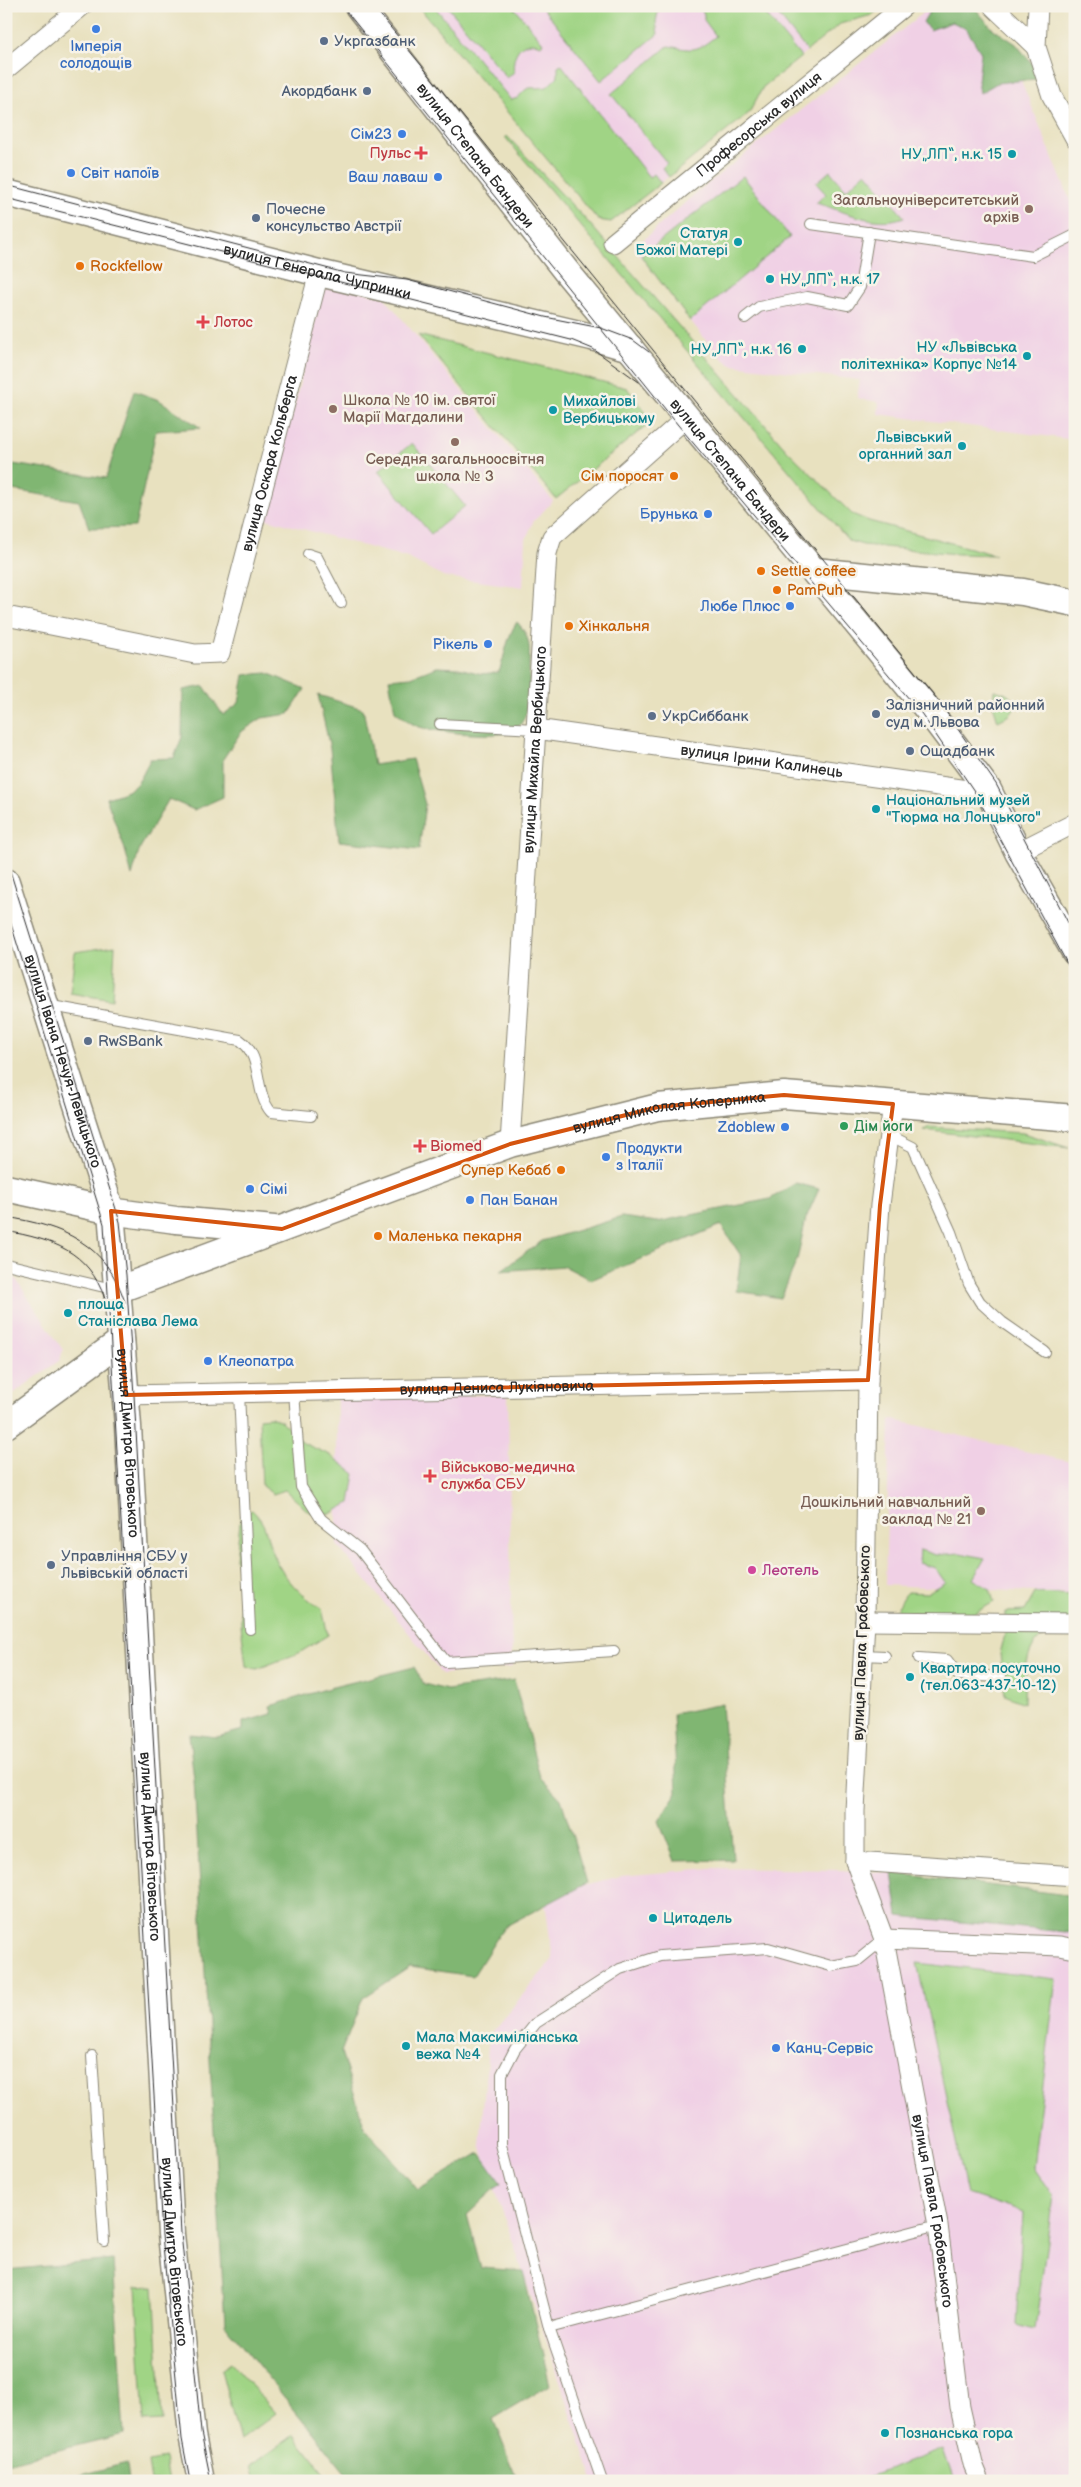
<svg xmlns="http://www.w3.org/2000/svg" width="1081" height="2487" font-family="'Balsamiq Sans',sans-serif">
	<rect width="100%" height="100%" fill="#f7f3e8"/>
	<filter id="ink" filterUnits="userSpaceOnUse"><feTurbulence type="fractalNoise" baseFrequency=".02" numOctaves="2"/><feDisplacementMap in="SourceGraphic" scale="10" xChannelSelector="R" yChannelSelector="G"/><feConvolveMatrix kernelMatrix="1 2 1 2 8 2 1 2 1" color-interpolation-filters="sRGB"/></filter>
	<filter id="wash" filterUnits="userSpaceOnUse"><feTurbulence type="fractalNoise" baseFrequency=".0096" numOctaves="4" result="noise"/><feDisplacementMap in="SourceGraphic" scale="20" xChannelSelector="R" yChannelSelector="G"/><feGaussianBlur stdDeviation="1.12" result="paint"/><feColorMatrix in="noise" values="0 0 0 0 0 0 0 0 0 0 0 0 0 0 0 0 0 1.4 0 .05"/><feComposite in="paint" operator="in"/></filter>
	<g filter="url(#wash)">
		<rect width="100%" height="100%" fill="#e8e1bf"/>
		<g fill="#f0d0e5">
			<path d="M418,6H882L872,15L840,24L763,87L749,113L611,222L598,220Z"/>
			<path d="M932,6H956L1020,78L1075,212V440L878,414L879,402L857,398L860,380L731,365L715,352L634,248L696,193Z"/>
			<path d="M331,284L384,297L553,501L533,522L526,539L523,587L445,577L408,558L259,517L280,435L292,415L322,292Z"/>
			<path d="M6,1264L63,1350L60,1360L6,1399Z"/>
			<path d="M508,1395L512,1667L442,1674L337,1545V1398Z"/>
			<path d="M890,1419L1075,1463V1594L885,1585Z"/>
			<path d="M711,1868L839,1870L892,1873L898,1916L1075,1933V2481H594L480,2145L489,2035L553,1959L544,1895L621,1876Z"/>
		</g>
		<g fill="#a0d485" stroke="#668058">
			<path d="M418,6H434L511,100L518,98C529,83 530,90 547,87L558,76V66L561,64L649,177L654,174L661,183L611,222L598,220Z"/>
			<path d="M447,6H513L543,43L541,45C522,37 511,54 514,72L507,78Z"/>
			<path d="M541,6H659L656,22L658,34L601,81Z"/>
			<path d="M691,6H759L801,57L763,87L749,113L669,177L662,168L667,163L611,94L668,46C693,50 695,53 716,36L704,20V14L701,9Z"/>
			<path d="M771,6H882L872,15L840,24L807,51Z"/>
			<path d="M507,136L588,222L787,450L852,514L869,521L996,555L957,554L863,545L849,541L505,137Z"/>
			<path d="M830,171L846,190L866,172L904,217C875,228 844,211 816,203L826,194L816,183Z"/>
			<path d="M743,176L790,237L690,321L641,256Z"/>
			<path d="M418,335L627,388L652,421L556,499Z"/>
			<path d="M412,443L465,506L431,534L378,471Z"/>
			<path d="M994,690C1006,693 1013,695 1015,708L1010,715L998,721L993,705Z"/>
			<path d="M115,946L112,1000L70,993L75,952Z"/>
			<path d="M929,1127L1023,1133L1069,1148L924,1130Z"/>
			<path d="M270,1417L282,1421L303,1443L330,1455L355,1474L350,1503L330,1514L309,1512L285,1490L273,1494L262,1486L259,1418Z"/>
			<path d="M252,1510C268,1525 266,1537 273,1555C283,1578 302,1596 322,1609L328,1635L299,1653L257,1669L246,1666L241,1625V1582L236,1559L241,1514Z"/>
			<path d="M920,1550L936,1555L960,1553L985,1558L973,1579L990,1589L994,1602L973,1614L907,1613L896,1610L907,1592L927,1593L945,1582L935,1568L919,1563Z"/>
			<path d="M1035,1593L1075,1595V1627C1068,1629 1058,1629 1052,1632C1022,1643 1025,1678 1024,1703L1005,1695L1000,1654L1005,1634V1612L1025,1611Z"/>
			<path d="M917,1963L1056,1979L1033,2167L1053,2196L1035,2329L1016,2324L1023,2212L967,2194Z"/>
			<path d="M154,2286L162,2421L144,2422L136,2287Z"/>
			<path d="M231,2363L276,2413L240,2441L221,2370Z"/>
			<path d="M294,2435L330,2481H255L251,2466Z"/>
			<path d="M943,2449L954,2481H857Z"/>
			<path d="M165,2459L169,2481H151L148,2462Z"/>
		</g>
		<g fill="#80b672" stroke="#56704e">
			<path d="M936,6H973L992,28L1016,44L1039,72L1037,79L997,83L980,93L978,81L981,53L966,28L952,22L930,30L923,22L929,12Z"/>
			<path d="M134,391L159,400L201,428L156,431L135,527L89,528L79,501L6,489V463L106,478Z"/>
			<path d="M517,622C533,640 529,650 529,672C530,691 531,717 515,730C504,739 430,732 417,726C409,723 402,716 395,711L389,679L411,677L437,667L459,668L482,674L499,672C505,656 507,636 517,622Z"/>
			<path d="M267,673L305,689L289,714L262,718L241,732L223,759V797L194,810L169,799L140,848L132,876L124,846L106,798C136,790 138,786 150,759L174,758L182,737L183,690L204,686L223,715L239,703L244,675Z"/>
			<path d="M318,695L363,709L374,765L412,759L425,804L419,850L339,841L330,748Z"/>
			<path d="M796,1183L819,1189L806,1218L797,1260L781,1298L736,1291L741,1256L721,1225L591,1280L564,1266L500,1271L542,1241L622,1217L657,1222L770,1199Z"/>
			<path d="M414,1667L424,1684L447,1690L514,1680L540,1777L561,1799L587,1883L504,1927L473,1976L410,1967L363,1998L341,2052L365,2128L418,2190L480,2153L501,2183L467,2215L481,2268L523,2271L550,2385L493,2419L518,2481H352L225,2324L194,1780L189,1734L217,1737L243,1730V1722L272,1714L270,1706L329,1688Z"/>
			<path d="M722,1704L733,1860L675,1861L659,1821L677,1792L673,1714Z"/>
			<path d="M892,1873L1075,1896V1933L898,1916Z"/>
			<path d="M113,2260L124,2434L6,2463V2270Z"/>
			<path d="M127,2463L129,2481H57Z"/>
		</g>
	</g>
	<g filter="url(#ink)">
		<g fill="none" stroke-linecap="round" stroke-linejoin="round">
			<g stroke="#8a8675" stroke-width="12">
				<g id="lane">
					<path d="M811,224L1033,256L1075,235"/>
					<path d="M745,318L759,307L807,297L848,305L860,287L869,232"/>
					<path d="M308,554L317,557L341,603"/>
					<path d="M440,724L536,729"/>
					<path d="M46,1005L240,1040C264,1057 253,1091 271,1112L311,1116"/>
					<path d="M889,1135L913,1147L951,1232L969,1284L980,1302L1002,1322L1045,1352"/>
					<path d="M6,1264L117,1290"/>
					<path d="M294,1392L301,1487L321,1519L360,1550L446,1662L614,1651"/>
					<path d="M239,1393L250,1629"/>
					<path d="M863,1655L885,1656"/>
					<path d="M919,1658L947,1660L958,1675L1001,1677"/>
					<path d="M92,2056L104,2241"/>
					<path d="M549,2328L938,2225"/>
					<path d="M602,2481L549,2328L502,2145V2074L515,2049L536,2023L620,1969L660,1956L768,1948L831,1966L857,1961L884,1939"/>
				</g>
			</g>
			<g stroke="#8a8675" stroke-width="21">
				<g id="street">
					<path d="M993,6L1036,47"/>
					<path d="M1038,6L1036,47L1052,96L1075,138"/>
					<path d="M6,69L82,6"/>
					<path id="s1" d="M613,243L904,6"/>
					<path id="s2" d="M6,616L195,654L220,653L319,273"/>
					<path id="s3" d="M536,729L974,791L988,790"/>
					<path d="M1018,852L1075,823"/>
					<path id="s4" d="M893,1104L880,1205L868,1380L865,1621L855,1811V1861L884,1939L938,2225L960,2407L973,2464L980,2481"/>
					<path id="s5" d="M510,1144L547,553L552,537L687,417"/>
					<path id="s6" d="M126,1395L868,1380"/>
					<path d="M865,1621L1075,1623"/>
					<path d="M855,1861L1075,1876"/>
					<path d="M884,1939L1060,1946L1075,1949"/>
				</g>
			</g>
			<g stroke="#8a8675" stroke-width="29">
				<g id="secondary">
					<path id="s7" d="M358,6L566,271L925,706L988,790L1018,852L1075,952"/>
					<path id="s8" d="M6,193L319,273L592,337L630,348"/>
					<path d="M815,571L1023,592L1075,603"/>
					<path id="s9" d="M6,882L111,1211L128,1426L171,2234L192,2435L201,2481"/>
					<path d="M6,1188L117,1212L176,1220L274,1229"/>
					<path id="s10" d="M117,1290L510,1144L658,1107L784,1095L1075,1118"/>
					<path d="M6,1425L121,1341"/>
				</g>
			</g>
			<use href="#lane" stroke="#fff" stroke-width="10"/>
			<use href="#street" stroke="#fff" stroke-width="19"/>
			<use href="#secondary" stroke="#fff" stroke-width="26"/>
			<g stroke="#2b2b2b" stroke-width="1">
				<path d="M342,6L678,425L921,713L974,791L1075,978"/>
				<path d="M373,6L937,699L996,784L1075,936"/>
				<path d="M6,185L345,273L407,280L545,317L601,328L633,340L649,352"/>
				<path d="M6,198L571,340L593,349L639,382"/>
				<path d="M6,858L120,1222L126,1275L134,1395L181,2233L201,2432L211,2481"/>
				<path d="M6,908L104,1224L162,2235L182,2439L190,2481"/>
				<path d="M6,1217C63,1226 106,1243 125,1302"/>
				<path d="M6,1231C53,1240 88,1250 105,1299"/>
			</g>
		</g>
	</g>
	<path fill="none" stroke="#d5540f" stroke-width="4" stroke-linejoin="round" d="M784,1095L893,1104L880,1205L868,1380L126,1395L111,1211L282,1229L510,1144L658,1107Z"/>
	<g fill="#3f7fe0" stroke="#f7f3e8" stroke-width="2">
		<circle cx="96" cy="29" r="5"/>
		<circle cx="402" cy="134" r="5"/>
		<circle cx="71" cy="173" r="5"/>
		<circle cx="438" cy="177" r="5"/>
		<circle cx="708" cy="514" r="5"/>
		<circle cx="790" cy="606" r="5"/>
		<circle cx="488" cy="644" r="5"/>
		<circle cx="785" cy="1127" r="5"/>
		<circle cx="606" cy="1157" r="5"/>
		<circle cx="250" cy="1189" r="5"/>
		<circle cx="470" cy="1200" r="5"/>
		<circle cx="208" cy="1361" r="5"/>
		<circle cx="776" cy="2048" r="5"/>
	</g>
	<g fill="#5c6f8a" stroke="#f7f3e8" stroke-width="2">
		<circle cx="324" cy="41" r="5"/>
		<circle cx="367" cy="91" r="5"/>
		<circle cx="256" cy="218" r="5"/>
		<circle cx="876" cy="714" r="5"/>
		<circle cx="652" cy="716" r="5"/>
		<circle cx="910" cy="751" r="5"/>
		<circle cx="88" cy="1041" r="5"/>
		<circle cx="51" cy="1565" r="5"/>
	</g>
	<g fill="#e0444e" stroke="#f7f3e8" stroke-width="2">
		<path d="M418.5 145.5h5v5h5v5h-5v5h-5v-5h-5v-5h5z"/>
		<path d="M200.5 314.5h5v5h5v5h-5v5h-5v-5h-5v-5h5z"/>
		<path d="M417.5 1138.5h5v5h5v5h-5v5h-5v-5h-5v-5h5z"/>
		<path d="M427.5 1468.5h5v5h5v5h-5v5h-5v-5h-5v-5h5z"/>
	</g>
	<g fill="#0f9aa8" stroke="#f7f3e8" stroke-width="2">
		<circle cx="1012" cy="154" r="5"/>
		<circle cx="738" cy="242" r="5"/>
		<circle cx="770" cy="279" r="5"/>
		<circle cx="802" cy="349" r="5"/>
		<circle cx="1027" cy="356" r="5"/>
		<circle cx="553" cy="410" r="5"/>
		<circle cx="962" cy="446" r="5"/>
		<circle cx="876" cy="809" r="5"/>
		<circle cx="68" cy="1313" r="5"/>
		<circle cx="910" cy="1677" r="5"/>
		<circle cx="653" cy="1918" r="5"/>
		<circle cx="406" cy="2046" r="5"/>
		<circle cx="885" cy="2433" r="5"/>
	</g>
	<g fill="#8d6e63" stroke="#f7f3e8" stroke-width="2">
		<circle cx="1029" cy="209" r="5"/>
		<circle cx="333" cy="409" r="5"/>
		<circle cx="455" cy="442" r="5"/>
		<circle cx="981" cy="1511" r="5"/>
	</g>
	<g fill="#e8710a" stroke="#f7f3e8" stroke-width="2">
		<circle cx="80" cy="266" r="5"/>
		<circle cx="674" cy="476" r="5"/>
		<circle cx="761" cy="571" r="5"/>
		<circle cx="777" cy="590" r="5"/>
		<circle cx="569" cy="626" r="5"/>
		<circle cx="561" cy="1170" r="5"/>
		<circle cx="378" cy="1236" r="5"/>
	</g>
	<circle fill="#2e9e5b" stroke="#f7f3e8" stroke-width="2" cx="844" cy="1126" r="5"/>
	<circle fill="#d1479c" stroke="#f7f3e8" stroke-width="2" cx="752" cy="1570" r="5"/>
	<g text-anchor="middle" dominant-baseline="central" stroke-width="5" stroke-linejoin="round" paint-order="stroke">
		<g font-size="15" fill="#4e5e75" stroke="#f7f3e8" text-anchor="start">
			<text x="334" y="41">Укргазбанк</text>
			<text x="357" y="91" text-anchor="end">Акордбанк</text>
			<text x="266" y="209">Почесне<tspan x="266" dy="17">консульство Австрії</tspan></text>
			<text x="886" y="705">Залізничний районний<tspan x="886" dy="17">суд м. Львова</tspan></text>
			<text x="662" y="716">УкрСиббанк</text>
			<text x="920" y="751">Ощадбанк</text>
			<text x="98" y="1041">RwSBank</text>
			<text x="61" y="1556">Управління СБУ у<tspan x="61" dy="17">Львівській області</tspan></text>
		</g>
		<g font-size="15" fill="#366cbe" stroke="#f7f3e8" text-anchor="end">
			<text x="96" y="46" text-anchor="middle">Імперія<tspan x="96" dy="17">солодощів</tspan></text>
			<text x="392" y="134">Сім23</text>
			<text x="81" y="173" text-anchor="start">Світ напоїв</text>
			<text x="428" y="177">Ваш лаваш</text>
			<text x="698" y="514">Брунька</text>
			<text x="780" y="606">Любе Плюс</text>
			<text x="478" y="644">Рікель</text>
			<text x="775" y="1127">Zdoblew</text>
			<text x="616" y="1148" text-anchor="start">Продукти<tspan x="616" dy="17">з Італії</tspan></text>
			<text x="260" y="1189" text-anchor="start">Сімі</text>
			<text x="480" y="1200" text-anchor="start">Пан Банан</text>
			<text x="218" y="1361" text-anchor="start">Клеопатра</text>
			<text x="786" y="2048" text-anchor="start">Канц-Сервіс</text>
		</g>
		<g font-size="15" fill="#2b2b2b" stroke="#f7f3e8">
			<text stroke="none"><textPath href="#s1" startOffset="188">Професорська вулиця</textPath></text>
			<text stroke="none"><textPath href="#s7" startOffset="190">вулиця Степана Бандери</textPath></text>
			<text stroke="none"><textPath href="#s8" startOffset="321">вулиця Генерала Чупринки</textPath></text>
			<text stroke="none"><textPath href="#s2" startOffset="414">вулиця Оскара Кольберга</textPath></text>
			<text stroke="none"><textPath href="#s7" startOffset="595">вулиця Степана Бандери</textPath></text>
			<text stroke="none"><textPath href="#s5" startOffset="395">вулиця Михайла Вербицького</textPath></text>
			<text stroke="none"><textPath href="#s3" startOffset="228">вулиця Ірини Калинець</textPath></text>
			<text stroke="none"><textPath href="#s9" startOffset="188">вулиця Івана Нечуя-Левицького</textPath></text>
			<text stroke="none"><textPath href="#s10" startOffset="582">вулиця Миколая Коперника</textPath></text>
			<text stroke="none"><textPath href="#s6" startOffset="371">вулиця Дениса Лукіяновича</textPath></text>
			<text stroke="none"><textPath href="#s9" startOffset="578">вулиця Дмитра Вітовського</textPath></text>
			<text transform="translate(862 1643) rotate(-88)">вулиця Павла Грабовського</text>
			<text stroke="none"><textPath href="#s9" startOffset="982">вулиця Дмитра Вітовського</textPath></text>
			<text stroke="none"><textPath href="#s4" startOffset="1118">вулиця Павла Грабовського</textPath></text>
			<text stroke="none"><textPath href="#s9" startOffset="1388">вулиця Дмитра Вітовського</textPath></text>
		</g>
		<g font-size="15" fill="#be3a42" stroke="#f7f3e8" text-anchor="start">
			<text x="411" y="153" text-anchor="end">Пульс</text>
			<text x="214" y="322">Лотос</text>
			<text x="430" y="1146">Biomed</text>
			<text x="441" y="1467">Військово-медична<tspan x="441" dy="17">служба СБУ</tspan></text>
		</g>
		<g font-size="15" fill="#0d838f" stroke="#f7f3e8" text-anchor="start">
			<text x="1002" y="154" text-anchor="end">НУ„ЛП“, н.к. 15</text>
			<text x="728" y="233" text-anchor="end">Статуя<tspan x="728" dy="17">Божої Матері</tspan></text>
			<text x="780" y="279">НУ„ЛП“, н.к. 17</text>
			<text x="1017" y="347" text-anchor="end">НУ «Львівська<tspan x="1017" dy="17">політехніка» Корпус №14</tspan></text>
			<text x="792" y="349" text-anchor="end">НУ„ЛП“, н.к. 16</text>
			<text x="563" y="401">Михайлові<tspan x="563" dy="17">Вербицькому</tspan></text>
			<text x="952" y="437" text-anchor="end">Львівський<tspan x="952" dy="17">органний зал</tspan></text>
			<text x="886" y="800">Національний музей<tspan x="886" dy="17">"Тюрма на Лонцького"</tspan></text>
			<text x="78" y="1304">площа<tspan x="78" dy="17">Станіслава Лема</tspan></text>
			<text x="920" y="1668">Квартира посуточно<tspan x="920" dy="17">(тел.063-437-10-12)</tspan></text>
			<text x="663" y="1918">Цитадель</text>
			<text x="416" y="2037">Мала Максиміліанська<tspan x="416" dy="17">вежа №4</tspan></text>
			<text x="895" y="2433">Познанська гора</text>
		</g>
		<g font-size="15" fill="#785e54" stroke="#f7f3e8" text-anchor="end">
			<text x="1019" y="200">Загальноуніверситетський<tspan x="1019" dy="17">архів</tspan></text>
			<text x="343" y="400" text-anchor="start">Школа № 10 ім. святої<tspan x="343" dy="17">Марії Магдалини</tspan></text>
			<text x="455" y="459" text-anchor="middle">Середня загальноосвітня<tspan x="455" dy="17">школа № 3</tspan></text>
			<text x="971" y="1502">Дошкільний навчальний<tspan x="971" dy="17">заклад № 21</tspan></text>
		</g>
		<g font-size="15" fill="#c56008" stroke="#f7f3e8" text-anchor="start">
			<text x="90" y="266">Rockfellow</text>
			<text x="664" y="476" text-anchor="end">Сім поросят</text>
			<text x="771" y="571">Settle coffee</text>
			<text x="787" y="590">PamPuh</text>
			<text x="579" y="626">Хінкальня</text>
			<text x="551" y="1170" text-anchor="end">Супер Кебаб</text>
			<text x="388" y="1236">Маленька пекарня</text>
		</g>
		<g font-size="15" fill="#27864d" stroke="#f7f3e8" text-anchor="start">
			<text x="854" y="1126">Дім йоги</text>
		</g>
		<g font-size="15" fill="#b23c85" stroke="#f7f3e8" text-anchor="start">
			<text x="762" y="1570">Леотель</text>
		</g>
	</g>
	<rect width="1081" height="2487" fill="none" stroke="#f7f3e8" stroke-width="25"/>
</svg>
